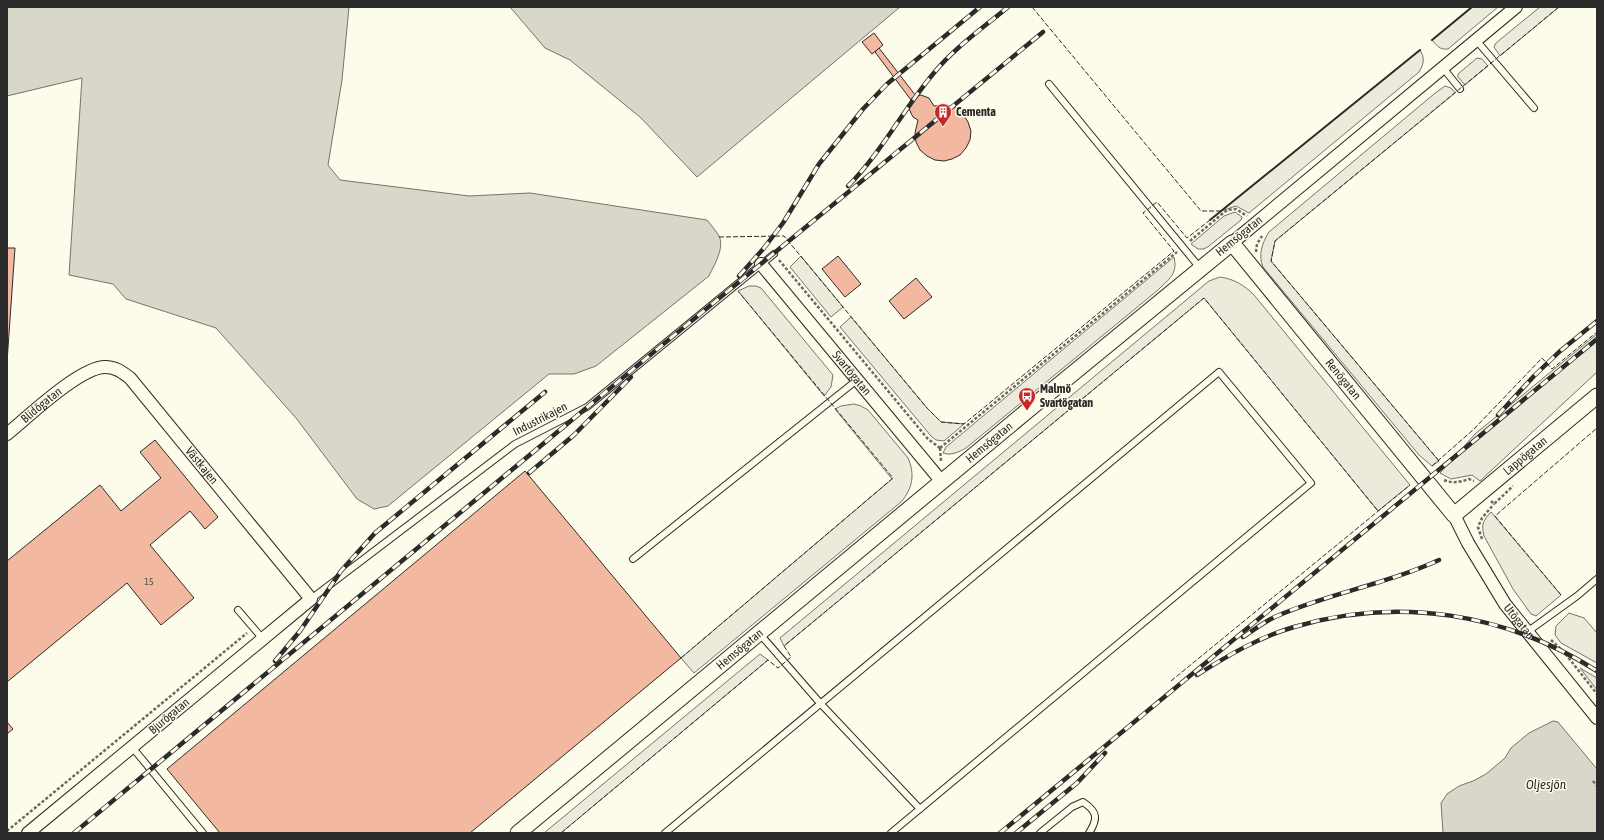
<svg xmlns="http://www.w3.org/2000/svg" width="1604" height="840" font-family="'Asap Condensed',sans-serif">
	<rect width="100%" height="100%" fill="#fdfbea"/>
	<g fill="#ecebdb" stroke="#74746e">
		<path d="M1472,7H1498L1448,49C1440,50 1437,46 1432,40Z"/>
		<path d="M1540,7H1559L1500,56L1494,47L1496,43Z"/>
		<path d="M1420,50C1425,58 1424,64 1419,72L1249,213L1236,206L1221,211Z"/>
		<path d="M1477,58L1482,59L1488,66L1465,85L1458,77V74Z"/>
		<path d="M1445,86L1451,88L1455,93L1275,241L1271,261L1439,461L1432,466L1419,455L1263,267C1258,255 1262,243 1269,232L1434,94Z"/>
		<path d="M1235,212L1242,217L1241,220L1209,246L1204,249H1198L1191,244L1224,216Z"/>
		<path d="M801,256L843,307L831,317L790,267Z"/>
		<path d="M1174,257C1178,274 1169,279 1158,290L966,448C959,452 951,456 943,453L946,447Z"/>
		<path d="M1220,277C1234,279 1244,285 1254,295L1410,485L1378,511L1204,298L784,646L780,638L1209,281Z"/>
		<path d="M749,286H756L761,288L833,375L831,387L824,396L738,291Z"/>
		<path d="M851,317L927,408L941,422L964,424L944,441L936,440L931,436L840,327Z"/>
		<path d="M1597,334V372L1480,481L1472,475L1451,479L1440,473L1475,434Z"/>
		<path d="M854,404L861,406L868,410L908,458C915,474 913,488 901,502L694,673L681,658L892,479L835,409L841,406Z"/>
		<path d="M1491,512L1561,595L1536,616L1531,614L1513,589L1484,536C1481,524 1483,521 1491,512Z"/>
		<path d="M1569,613L1584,618L1597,633V663L1561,643L1555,635L1556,626Z"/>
		<path d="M760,654L768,660L561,833H544Z"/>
		<path d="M1580,668L1597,678V690Z"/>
	</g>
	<g fill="#d8d7c9" stroke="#74746e">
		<path d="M7,7H349L342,80L328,165L340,180L469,196L530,193L707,220C711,225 716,231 719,236C725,248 714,265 709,276L596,366L574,374H549L388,506L374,509L357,499L296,418L216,328L126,299L113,284L69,275L82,78L7,96Z"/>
		<path d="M510,7H900L697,177L640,117L570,60L545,48Z"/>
		<path d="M1553,721L1558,722L1597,769V833H1443L1441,803L1447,794L1459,786L1473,781L1486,774L1505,758L1511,748L1529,733Z"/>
	</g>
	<g fill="#f2b8a0" stroke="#2b2b2b">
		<path d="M874,33L883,45L872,54L862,42Z"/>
		<path d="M879,48L916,96L911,100L875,52Z"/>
		<path d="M921,95L929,98L934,106L946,105L956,108L963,114L968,122L971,131L970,140L966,148L960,155L952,159L944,161L935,160L927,156L920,150L916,142L915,133L918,120L913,117L908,107L912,98Z"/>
		<path d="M7,248H15L7,362Z"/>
		<path d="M838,256L861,284L845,297L822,269Z"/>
		<path d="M916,278L932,297L904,319L889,301Z"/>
		<path d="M155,440L218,517L205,529L190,511L150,545L194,598L161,625L127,583L7,682V561L100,485L121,511L161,478L140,452Z"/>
		<path d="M525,471L681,658L470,833H220L167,769Z"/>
		<path d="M7,722L13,729L7,734Z"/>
	</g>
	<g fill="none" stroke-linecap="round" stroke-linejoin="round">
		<g stroke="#2b2b2b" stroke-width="8">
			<g id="service">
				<path d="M1476,40L1534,108"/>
				<path d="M1443,68L1460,89"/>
				<path d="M1049,84L1200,268"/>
				<path d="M633,559L857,380"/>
				<path d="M311,599L515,444L587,407L774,254"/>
				<path d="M238,610L263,639"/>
				<path d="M1527,632L1577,596L1597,579"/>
				<path d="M759,633L820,703L920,809"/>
				<path d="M132,747L203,833"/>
				<path d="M665,833L1219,372L1311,483L891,833"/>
				<path d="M1040,833L1072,807L1083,802C1098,812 1098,819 1089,833"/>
			</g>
		</g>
		<g stroke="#2b2b2b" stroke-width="14">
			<g id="minor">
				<path d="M1232,243L1516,7"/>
				<path id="s1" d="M761,264L942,482"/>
				<path id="s2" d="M7,434C28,417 80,367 105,367C116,367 122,372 130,378L311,599L28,833"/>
				<path id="s3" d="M1454,515L1468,543L1505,604L1597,718"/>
			</g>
		</g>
		<g stroke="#2b2b2b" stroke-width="17">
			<g id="tertiary">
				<path id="s4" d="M518,833L1027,411L1232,243L1454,515L1597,396"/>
			</g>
		</g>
		<g stroke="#6a6964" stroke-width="2.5" stroke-dasharray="3 2" stroke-linecap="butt">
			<path d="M1190,241L1222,214L1227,210L1236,209L1247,216"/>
			<path d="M1256,252L1257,244L1262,236"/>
			<path d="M779,260L928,439L940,448"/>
			<path d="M940,448L1177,252"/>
			<path d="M940,448L941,461"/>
			<path d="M1444,480C1453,484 1460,482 1469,479L1474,481"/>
			<path d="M1491,501L1494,504L1513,486"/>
			<path d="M1482,539L1478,527L1482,518L1494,504"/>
			<path d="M1551,640L1564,652L1597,694"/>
			<path d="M1593,781L1597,786"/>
			<path d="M7,831L247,633"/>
		</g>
		<use href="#service" stroke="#fdfbea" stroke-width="6"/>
		<use href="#minor" stroke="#fdfbea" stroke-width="12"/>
		<use href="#tertiary" stroke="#fdfbea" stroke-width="15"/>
		<g stroke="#2b2b2b" stroke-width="4.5">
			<g id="rail">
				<path d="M848,186C881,153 903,110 933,74C954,48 983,28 1008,7"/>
				<path d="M739,276L764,248L783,223L819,164L863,109L887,84L980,7"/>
				<path d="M1498,415L1534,376L1559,352L1597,321"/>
				<path d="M529,473L574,435L631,377"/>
				<path d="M1243,637C1254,630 1265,621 1277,616C1330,593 1387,584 1439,560"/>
				<path d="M275,661L300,631L341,571L375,533L545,392"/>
				<path d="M1197,675C1227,656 1259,637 1294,627C1398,596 1506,613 1597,671"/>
				<path d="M74,833L655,351L1043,32"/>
				<path d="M1000,833L1597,339"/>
				<path d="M1016,833L1077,783L1105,753"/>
			</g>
		</g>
		<use href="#rail" stroke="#fdfbea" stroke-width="3" stroke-dasharray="9" stroke-linecap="butt"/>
		<g stroke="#2b2b2b" stroke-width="1" stroke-dasharray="5 2" stroke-linecap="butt">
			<path d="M1032,7L1201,211H1221"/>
			<path d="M719,237L784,236L927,408L941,422L964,424L1174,251L1143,213L1157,202L1187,238L1210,220"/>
			<path d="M1439,461L1271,261L1275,241L1559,7"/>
			<path d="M1432,466L1474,429L1542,358L1552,369L1597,332"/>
			<path d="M1561,595L1495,516L1597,428"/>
			<path d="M681,658L893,478L738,291"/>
			<path d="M1171,681L1410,485"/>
			<path d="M561,833L768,660L778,668L791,657L784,646L1204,298L1378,511"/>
		</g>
		<g stroke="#2b2b2b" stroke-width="2">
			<path d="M1432,40L1472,7"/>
			<path d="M1210,220L1420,50"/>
		</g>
	</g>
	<defs>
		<g id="building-pin" transform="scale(0.9)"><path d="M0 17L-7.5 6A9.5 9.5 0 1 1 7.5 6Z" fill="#c62828" stroke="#fdfbea"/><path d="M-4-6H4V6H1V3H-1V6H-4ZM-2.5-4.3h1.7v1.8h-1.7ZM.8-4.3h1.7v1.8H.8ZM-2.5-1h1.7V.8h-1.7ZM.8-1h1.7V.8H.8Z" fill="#fff"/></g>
		<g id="bus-pin" transform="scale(0.9)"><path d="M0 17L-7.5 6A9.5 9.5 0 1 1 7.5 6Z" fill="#c62828" stroke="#fdfbea"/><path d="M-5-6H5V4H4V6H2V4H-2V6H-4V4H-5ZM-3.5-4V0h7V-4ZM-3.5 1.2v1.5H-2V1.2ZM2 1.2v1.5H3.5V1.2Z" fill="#fff"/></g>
	</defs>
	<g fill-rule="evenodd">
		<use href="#building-pin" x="943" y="112"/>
		<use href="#bus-pin" x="1027" y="396"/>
	</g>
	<g text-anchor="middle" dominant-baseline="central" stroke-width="3" stroke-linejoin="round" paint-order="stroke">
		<g font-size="10" fill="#5d4e48">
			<text x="149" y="581">15</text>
		</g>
		<g font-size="12" font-weight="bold" fill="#2b2b2b" stroke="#fdfbea" text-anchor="start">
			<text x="956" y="112">Cementa</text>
			<text x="1040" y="389">Malmö<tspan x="1040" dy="14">Svartögatan</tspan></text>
		</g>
		<g font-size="12" fill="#2b2b2b" stroke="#fdfbea">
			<text transform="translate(1239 236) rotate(-39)">Hemsögatan</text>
			<text stroke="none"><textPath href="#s1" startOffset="142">Svartögatan</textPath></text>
			<text stroke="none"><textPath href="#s4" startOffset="1102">Renögatan</textPath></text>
			<text stroke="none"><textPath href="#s2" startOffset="45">Blidögatan</textPath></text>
			<text transform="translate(540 419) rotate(-27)">Industrikajen</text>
			<text stroke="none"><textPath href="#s4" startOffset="612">Hemsögatan</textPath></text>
			<text stroke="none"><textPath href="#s4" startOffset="1370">Lappögatan</textPath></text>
			<text stroke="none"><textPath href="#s2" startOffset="261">Västkajen</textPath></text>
			<text stroke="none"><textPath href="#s3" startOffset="125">Utögatan</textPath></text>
			<text stroke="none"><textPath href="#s4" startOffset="288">Hemsögatan</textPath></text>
			<text transform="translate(169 716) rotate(-40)">Bjurögatan</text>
		</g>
		<g font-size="13" font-style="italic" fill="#2b2b2b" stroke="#fdfbea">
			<text x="1546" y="784">Oljesjön</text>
		</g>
	</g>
	<rect width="1604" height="840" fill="none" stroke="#2b2b2b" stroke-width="16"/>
</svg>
